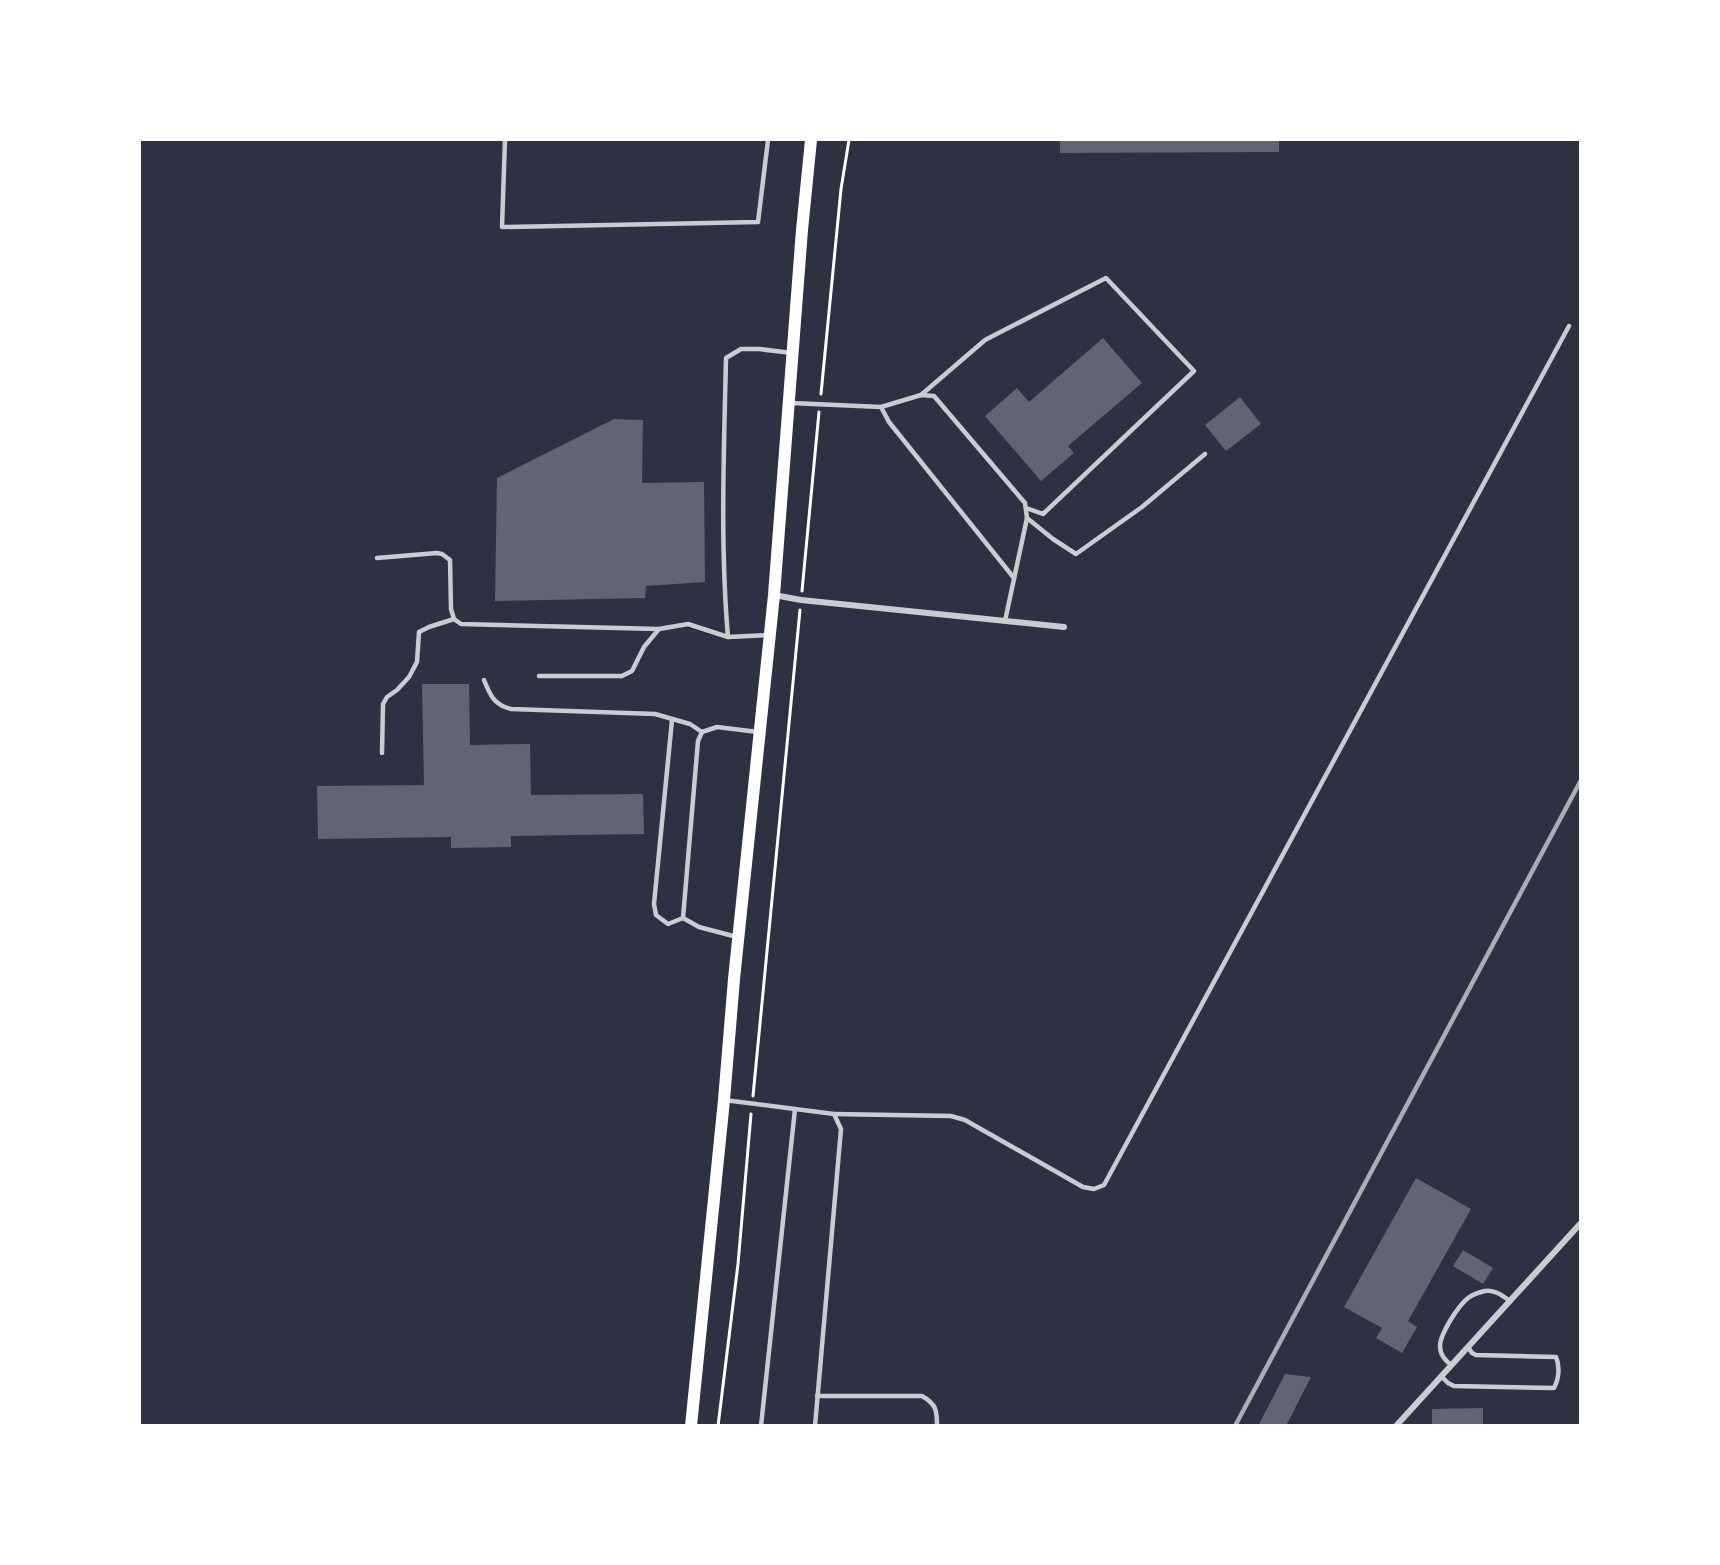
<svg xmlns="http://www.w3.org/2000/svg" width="1720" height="1565" font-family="'Source Serif 4',serif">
	<rect width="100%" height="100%" fill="#2d3142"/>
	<g fill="#626471">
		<path d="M1060,140H1279V152L1060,153Z"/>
		<path d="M1103,338L1142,383L1068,446L1074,453L1041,481L985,416L1017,388L1029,402Z"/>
		<path d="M1240,397L1261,424L1226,451L1205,425Z"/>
		<path d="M614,419L643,420L642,483L704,482L705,582L646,586L645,598L495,601L497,478Z"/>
		<path d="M422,684H469L470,745L530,744L531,795L643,794L644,834L511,836V847L451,848V837L318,839L317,786L424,785Z"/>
		<path d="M1416,1178L1471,1209L1408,1321L1417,1327L1402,1353L1376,1338L1382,1328L1344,1307Z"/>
		<path d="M1463,1250L1493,1268L1483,1284L1453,1266Z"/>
		<path d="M1285,1374L1311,1377L1286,1426H1258Z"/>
		<path d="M1483,1408V1426H1432V1409Z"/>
	</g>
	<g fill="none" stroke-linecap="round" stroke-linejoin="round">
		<g stroke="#fff" stroke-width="3">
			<path d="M821,394L841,189L849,140"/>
			<path d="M802,591L819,412"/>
			<path d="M753,1096L800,610"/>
			<path d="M718,1426L738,1264L751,1114"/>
		</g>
		<g stroke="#caccd0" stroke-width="4.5">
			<path d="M505,140L502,227L758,222L768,140"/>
			<path d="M921,395L985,340L1106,278L1194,371L1043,514L1026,508"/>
			<path d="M791,403L881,407L921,395L934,396L1025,503L1027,518L1005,621"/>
			<path d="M881,407L889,422L1014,578"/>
			<path d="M1027,518L1053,539L1076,554L1142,507L1205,454"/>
			<path d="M377,558L437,553L442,554L450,560L451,609L454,619L461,624L659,629L688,624L728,637L768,635"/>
			<path d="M728,637C720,544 724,450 726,358L741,349H759L792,353"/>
			<path d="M539,676H622L632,671L644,647L659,629"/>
			<path d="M484,680C490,695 494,705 511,709L655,714L690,724L702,732"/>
			<path d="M672,720L654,904L656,915L668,924L683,918"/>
			<path d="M382,753L383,704L387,697L397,690L409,677L417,662L419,632L429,627L454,619"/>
			<path d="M683,918L698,741L702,732L717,727L758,732"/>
			<path d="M683,918L699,927L737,937"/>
			<path d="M724,1100L834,1114L841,1129L815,1426"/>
			<path d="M834,1114L951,1116L965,1120L1083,1187L1094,1189L1104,1185L1569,326"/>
			<path d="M1451,1365C1445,1360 1440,1355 1440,1346C1440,1334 1458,1306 1468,1298C1472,1295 1480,1292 1485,1291C1494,1289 1503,1296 1510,1301"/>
			<path d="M1441,1376L1448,1383L1454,1386L1554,1388C1559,1379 1560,1366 1556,1357L1476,1355L1472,1353L1468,1347"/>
			<path d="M817,1396H922C936,1404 937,1410 937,1426"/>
			<path d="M761,1426L795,1109"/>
		</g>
		<g stroke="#caccd0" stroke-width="6">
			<path d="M774,595L801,600L1064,627"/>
			<path d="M1396,1426L1580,1224"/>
		</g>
		<path stroke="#fff" stroke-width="12" d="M691,1426L724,1100L734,979L774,595L802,230L811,140"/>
		<path stroke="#abadb3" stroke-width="4.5" d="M1235,1426L1580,782"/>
	</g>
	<rect width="1720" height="1565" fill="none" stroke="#ffffff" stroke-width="282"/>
</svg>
